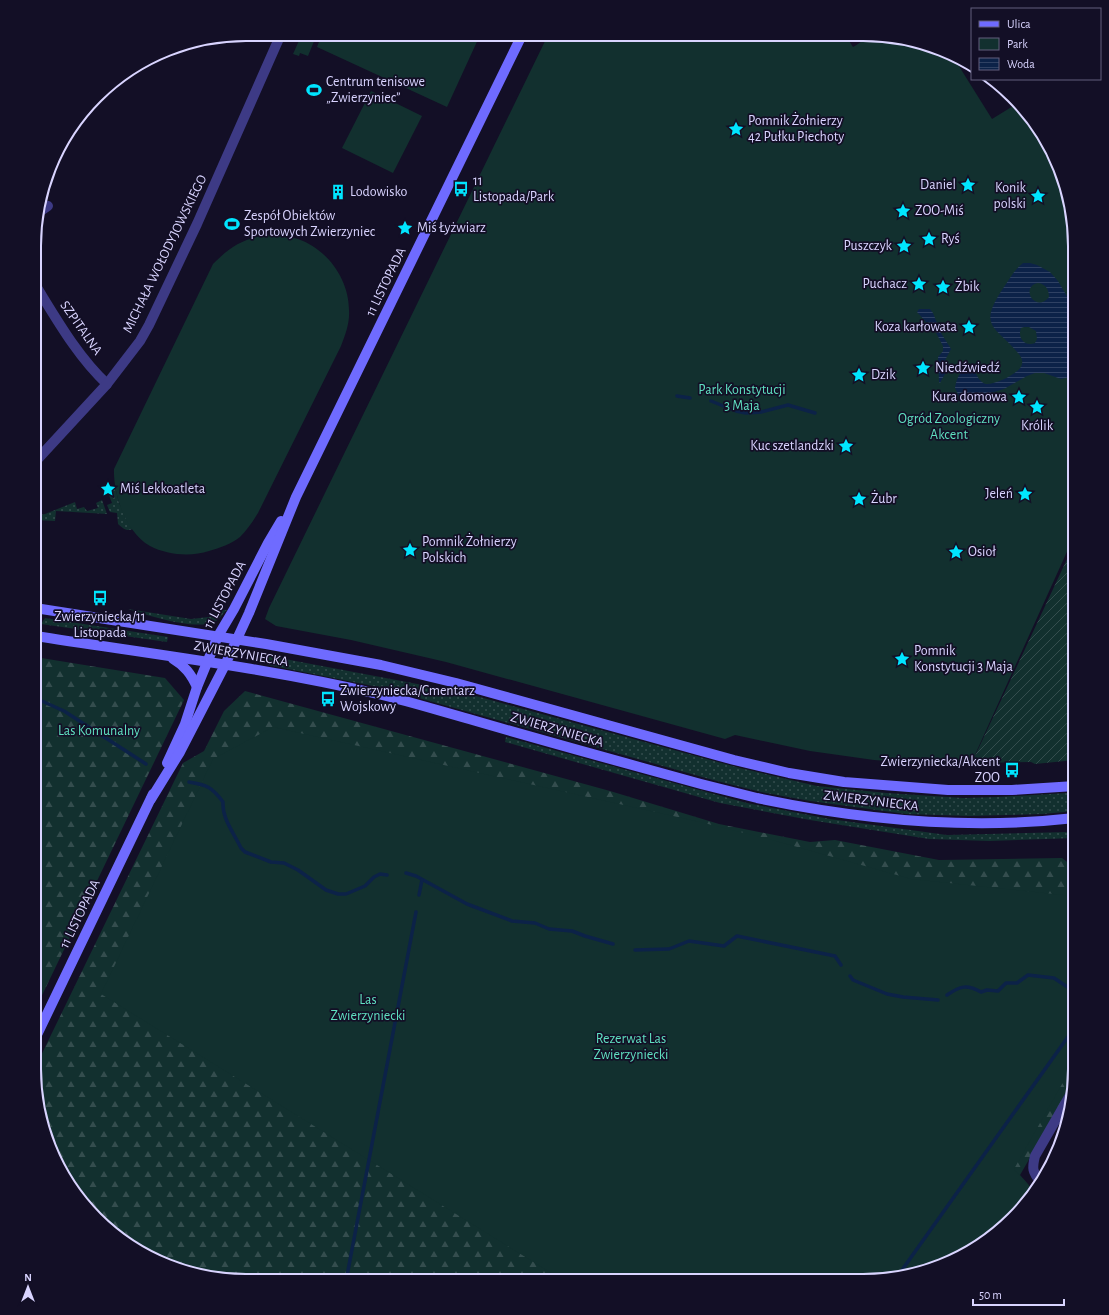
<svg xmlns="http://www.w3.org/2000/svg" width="1109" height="1315" font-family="'Alegreya Sans',sans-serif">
	<defs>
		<pattern id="grass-dots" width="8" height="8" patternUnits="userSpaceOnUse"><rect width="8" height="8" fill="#12302f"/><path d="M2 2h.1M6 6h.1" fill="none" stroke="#344d4e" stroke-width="1.8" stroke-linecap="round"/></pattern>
		<pattern id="forest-firs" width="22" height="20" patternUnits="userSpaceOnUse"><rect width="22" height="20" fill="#12302f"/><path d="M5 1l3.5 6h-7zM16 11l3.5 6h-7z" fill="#344d4e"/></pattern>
		<pattern id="garden-furrows" width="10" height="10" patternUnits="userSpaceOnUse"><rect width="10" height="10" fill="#12302f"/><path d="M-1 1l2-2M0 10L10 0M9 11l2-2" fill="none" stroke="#344d4e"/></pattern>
		<pattern id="water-rules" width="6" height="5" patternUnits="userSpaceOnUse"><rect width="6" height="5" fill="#0c2248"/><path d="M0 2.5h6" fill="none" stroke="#2f4163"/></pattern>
	</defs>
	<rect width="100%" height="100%" fill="#130f26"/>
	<g fill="url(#grass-dots)">
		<path d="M115,486L119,503L133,529C126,532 123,528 118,524L117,513L110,512L107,505L112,503L107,490Z"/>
		<path d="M102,500L107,514L56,511L55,521L35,520V516L45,514L75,502L77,509L84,507L87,511L98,508L96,503Z"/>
		<path d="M128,609L191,619L209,617L222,610H227C223,613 220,619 216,621C198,632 147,615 128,609Z"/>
		<path d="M45,618L168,637L167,642L41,624Z"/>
		<path d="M269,656L465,693L740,768L817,786L887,793L963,798L998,797L1067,793L1075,797V811L1043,814L969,816L906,814L810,801L761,792L713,780L383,688L268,665Z"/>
		<path d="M506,737L747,803L830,819L947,835L1068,832L1075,835V838L989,841L929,839L810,820L720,803L505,742Z"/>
	</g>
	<g fill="url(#forest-firs)">
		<path d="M35,657L165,678L184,700L34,1012Z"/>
		<path d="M245,691L610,791L719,824L810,842L835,840L939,860L1062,858L1075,868V1080L1020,1175L1034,1191L1013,1219L969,1252L918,1274L876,1281H232L178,1270L140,1252L96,1219L63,1175L41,1124L34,1070L183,763L204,751L224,711Z"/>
	</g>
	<g fill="#12302f">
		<path d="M302,34H317L308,56L300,53L299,56L293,54Z"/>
		<path d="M322,34L480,35L447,107L317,47Z"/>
		<path d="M548,35L846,36L853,47C859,44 866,37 872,36C888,32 938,47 952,55L992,119L1018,103L1022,106L1046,140L1068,191L1075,246V534L974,757L970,762L914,763L874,760L810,751L735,735L725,739L446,662L351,640L276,626L265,619L269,608Z"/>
		<path d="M371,91L422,116L393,173L342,148Z"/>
		<path d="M264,235C276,235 287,235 298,239C327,249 349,279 349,310C350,323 345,335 341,346L258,513C253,521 247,530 240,537C231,544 220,548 209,551C191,557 167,555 150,546C126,533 113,494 114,469L213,264C230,247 241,240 264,235Z"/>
		<path d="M273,727L700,822L776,841L911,879L1063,895L1075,899V1061L1014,1169L1034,1191L1013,1219L969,1252L918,1274L876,1281H564L101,994L213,759Z"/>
	</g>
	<path fill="url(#garden-furrows)" d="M1075,542V760L1035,764L1031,762L976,763L974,758Z"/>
	<g fill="url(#water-rules)" fill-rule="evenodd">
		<path d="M1023,263H1030L1037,265L1050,272L1058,281L1075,310V376L1061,379L1044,373H1035L1027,376L1004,389L987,394L959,396L955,388C957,377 960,367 974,371C977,375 980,383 986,384C995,385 1021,373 1022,364C1023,360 1021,356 1018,353C995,326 978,327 1002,290C1009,280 1014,270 1023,263ZM1038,283C1046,284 1049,290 1049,297C1036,314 1019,287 1038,283ZM1024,327H1029L1036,331L1037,339L1035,343C1025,347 1017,338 1021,328Z"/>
		<path d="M919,309H930L933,313L941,333L951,349L942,366L943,371L946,372L940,383L939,382L938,357L943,351V346L931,323L926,322L917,312Z"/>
	</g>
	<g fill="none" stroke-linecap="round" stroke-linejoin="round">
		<g stroke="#0c2248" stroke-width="3.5">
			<path d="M677,396L690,398"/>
			<path d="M711,401L736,411L746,413L761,412L788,405L815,413"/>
			<path d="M35,698L64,711L146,764"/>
			<path d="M189,782C207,785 212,787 223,802C222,819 234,833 241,848L245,852L271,862L284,863L298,870L326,890L338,894H346L365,886L374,877L380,874L387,875"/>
			<path d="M406,873L416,876L467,904L512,921L535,923L549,929L572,931L585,936L613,944"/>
			<path d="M419,895L422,880"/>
			<path d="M635,950L669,949L689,941L724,946L737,936L835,956L841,965"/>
			<path d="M850,976L853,980L887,994L903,997L938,1000"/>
			<path d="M947,995C960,986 967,984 981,992L987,990L998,991L1006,983H1017L1028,975L1054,978L1075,992"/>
			<path d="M897,1277L1075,1027"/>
			<path d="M346,1281L416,912"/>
		</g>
		<g stroke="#3d3a85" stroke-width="10">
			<path d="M38,213L48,206"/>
			<path d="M36,286C57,320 78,357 107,384"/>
			<path d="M35,462L107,384L140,341L149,325L197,224L281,34"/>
			<path d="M1041,1182C1032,1172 1032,1168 1035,1156L1073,1090"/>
		</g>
		<g stroke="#6f6bff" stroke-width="10">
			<path d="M35,608L266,644L381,665L456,683L734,760L789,773L844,782L948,790H1012L1075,786"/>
			<path d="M35,636C151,654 268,668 382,695C411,702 440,711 469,719C527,736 585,752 643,768C681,779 719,789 757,798C861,820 969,830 1075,818"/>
			<path d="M173,659C185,666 191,674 197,687"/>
			<path d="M167,763L185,724L197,687L218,636L234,609L268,543L281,521"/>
			<path d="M151,799L180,752L225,665L249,613L296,497L522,35"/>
			<path d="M34,1041L153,794"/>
		</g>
	</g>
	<defs>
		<g id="stadium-bare" transform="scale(1.2)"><path d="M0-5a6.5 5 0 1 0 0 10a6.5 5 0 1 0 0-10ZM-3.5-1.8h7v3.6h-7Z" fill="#00e5ff" stroke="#130f26" stroke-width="2.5" paint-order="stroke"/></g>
		<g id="sight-bare" transform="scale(1.2)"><path d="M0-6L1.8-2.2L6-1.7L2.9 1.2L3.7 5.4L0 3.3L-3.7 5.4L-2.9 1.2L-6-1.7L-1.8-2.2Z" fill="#00e5ff" stroke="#130f26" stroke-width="2.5" paint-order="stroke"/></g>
		<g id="bus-bare" transform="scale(1.2)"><path d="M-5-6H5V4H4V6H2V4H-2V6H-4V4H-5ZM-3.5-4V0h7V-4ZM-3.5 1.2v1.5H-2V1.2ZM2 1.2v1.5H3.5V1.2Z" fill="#00e5ff" stroke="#130f26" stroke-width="2.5" paint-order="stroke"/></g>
		<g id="building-bare" transform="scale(1.2)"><path d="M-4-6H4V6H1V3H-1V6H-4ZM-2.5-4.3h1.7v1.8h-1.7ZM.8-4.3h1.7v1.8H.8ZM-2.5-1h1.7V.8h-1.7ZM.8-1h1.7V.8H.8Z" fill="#00e5ff" stroke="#130f26" stroke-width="2.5" paint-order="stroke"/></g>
	</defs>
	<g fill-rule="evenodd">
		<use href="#stadium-bare" x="314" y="90"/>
		<use href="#sight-bare" x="736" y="129"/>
		<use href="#sight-bare" x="968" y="185"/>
		<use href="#bus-bare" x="461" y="189"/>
		<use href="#building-bare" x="338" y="192"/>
		<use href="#sight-bare" x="1038" y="196"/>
		<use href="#sight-bare" x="903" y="211"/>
		<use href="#stadium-bare" x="232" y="224"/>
		<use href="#sight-bare" x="405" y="228"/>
		<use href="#sight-bare" x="929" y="239"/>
		<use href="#sight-bare" x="904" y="246"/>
		<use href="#sight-bare" x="919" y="284"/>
		<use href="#sight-bare" x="943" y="287"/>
		<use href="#sight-bare" x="969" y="327"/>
		<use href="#sight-bare" x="923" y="368"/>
		<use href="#sight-bare" x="859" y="375"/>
		<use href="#sight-bare" x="1019" y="397"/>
		<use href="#sight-bare" x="1037" y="407"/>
		<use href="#sight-bare" x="846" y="446"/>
		<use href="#sight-bare" x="108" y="489"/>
		<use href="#sight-bare" x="1025" y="494"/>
		<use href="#sight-bare" x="859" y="499"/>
		<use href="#sight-bare" x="410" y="550"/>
		<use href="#sight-bare" x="956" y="552"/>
		<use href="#bus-bare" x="100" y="598"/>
		<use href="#sight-bare" x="902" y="659"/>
		<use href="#bus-bare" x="328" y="699"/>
		<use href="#bus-bare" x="1012" y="770"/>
	</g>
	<g text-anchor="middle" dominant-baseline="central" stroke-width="3.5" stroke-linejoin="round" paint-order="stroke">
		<g font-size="14" fill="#d9d4ff" stroke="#130f26" text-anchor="start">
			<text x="326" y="82">Centrum tenisowe<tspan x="326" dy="16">„Zwierzyniec”</tspan></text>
			<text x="748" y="121">Pomnik Żołnierzy<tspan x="748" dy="16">42 Pułku Piechoty</tspan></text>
			<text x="473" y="181">11<tspan x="473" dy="16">Listopada/Park</tspan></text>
			<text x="956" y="185" text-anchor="end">Daniel</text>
			<text x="1026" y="188" text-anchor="end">Konik<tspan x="1026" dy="16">polski</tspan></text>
			<text x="350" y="192">Lodowisko</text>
			<text x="915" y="211">ZOO-Miś</text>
			<text x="244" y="216">Zespół Obiektów<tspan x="244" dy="16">Sportowych Zwierzyniec</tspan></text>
			<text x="417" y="228">Miś Łyżwiarz</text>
			<text x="941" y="239">Ryś</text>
			<text x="892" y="246" text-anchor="end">Puszczyk</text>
			<text x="907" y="284" text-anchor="end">Puchacz</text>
			<text x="955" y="287">Żbik</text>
			<text x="957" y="327" text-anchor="end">Koza karłowata</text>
			<text x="935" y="368">Niedźwiedź</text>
			<text x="871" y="375">Dzik</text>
			<text x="1007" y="397" text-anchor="end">Kura domowa</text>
			<text x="1037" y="426" text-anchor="middle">Królik</text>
			<text x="834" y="446" text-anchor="end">Kuc szetlandzki</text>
			<text x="120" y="489">Miś Lekkoatleta</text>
			<text x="1013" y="494" text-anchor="end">Jeleń</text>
			<text x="871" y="499">Żubr</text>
			<text x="422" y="542">Pomnik Żołnierzy<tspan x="422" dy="16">Polskich</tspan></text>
			<text x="968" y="552">Osioł</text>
			<text x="100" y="617" text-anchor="middle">Zwierzyniecka/11<tspan x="100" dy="16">Listopada</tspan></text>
			<text x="914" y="651">Pomnik<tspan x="914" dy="16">Konstytucji 3 Maja</tspan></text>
			<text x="340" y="691">Zwierzyniecka/Cmentarz<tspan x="340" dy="16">Wojskowy</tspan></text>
			<text x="1000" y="762" text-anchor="end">Zwierzyniecka/Akcent<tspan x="1000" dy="16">ZOO</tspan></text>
		</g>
		<g font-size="14" fill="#d9d4ff" stroke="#130f26">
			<text transform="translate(165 254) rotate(-64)">MICHAŁA WOŁODYJOWSKIEGO</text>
			<text transform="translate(386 282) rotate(-64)">11 LISTOPADA</text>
			<text transform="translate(81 328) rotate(55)">SZPITALNA</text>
			<text transform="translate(225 595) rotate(-62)">11 LISTOPADA</text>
			<text transform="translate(241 654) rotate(10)">ZWIERZYNIECKA</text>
			<text transform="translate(557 730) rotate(16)">ZWIERZYNIECKA</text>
			<text transform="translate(871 801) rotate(7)">ZWIERZYNIECKA</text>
			<text transform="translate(80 914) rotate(-64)">11 LISTOPADA</text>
		</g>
		<g font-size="14" fill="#5fe0c0" stroke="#130f26">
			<text x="742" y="390">Park Konstytucji<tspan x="742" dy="16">3 Maja</tspan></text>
			<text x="949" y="419">Ogród Zoologiczny<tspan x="949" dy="16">Akcent</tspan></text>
			<text x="99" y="731">Las Komunalny</text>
			<text x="368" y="1000">Las<tspan x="368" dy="16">Zwierzyniecki</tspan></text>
			<text x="631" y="1039">Rezerwat Las<tspan x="631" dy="16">Zwierzyniecki</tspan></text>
		</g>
	</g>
	<path d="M0 0H1109V1315H0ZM246 41H863A205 205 0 0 1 1068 246V1069A205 205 0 0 1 863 1274H246A205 205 0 0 1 41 1069V246A205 205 0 0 1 246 41Z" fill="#130f26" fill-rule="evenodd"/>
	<path fill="none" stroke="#d9d4ff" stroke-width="2" d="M246 41H863A205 205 0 0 1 1068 246V1069A205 205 0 0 1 863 1274H246A205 205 0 0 1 41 1069V246A205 205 0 0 1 246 41Z"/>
	<rect x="971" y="8" width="130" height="72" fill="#130f26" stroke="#625e7d"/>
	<rect x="979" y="21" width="20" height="6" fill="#6f6bff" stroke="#625e7d"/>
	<text x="1007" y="28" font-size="12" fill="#d9d4ff">Ulica</text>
	<rect x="979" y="38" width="20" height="12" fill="#12302f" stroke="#625e7d"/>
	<text x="1007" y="48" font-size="12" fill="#d9d4ff">Park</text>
	<rect x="979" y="58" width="20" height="12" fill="url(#water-rules)" stroke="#625e7d"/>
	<text x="1007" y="68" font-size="12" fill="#d9d4ff">Woda</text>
	<g transform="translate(28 1287)" stroke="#130f26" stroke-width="3" paint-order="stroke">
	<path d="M0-3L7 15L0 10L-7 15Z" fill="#d9d4ff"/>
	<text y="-6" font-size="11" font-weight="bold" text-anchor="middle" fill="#d9d4ff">N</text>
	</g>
	<path d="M973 1299v6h91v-6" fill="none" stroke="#d9d4ff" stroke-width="2"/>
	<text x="979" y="1299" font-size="12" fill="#d9d4ff" stroke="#130f26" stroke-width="3" paint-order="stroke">50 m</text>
</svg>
